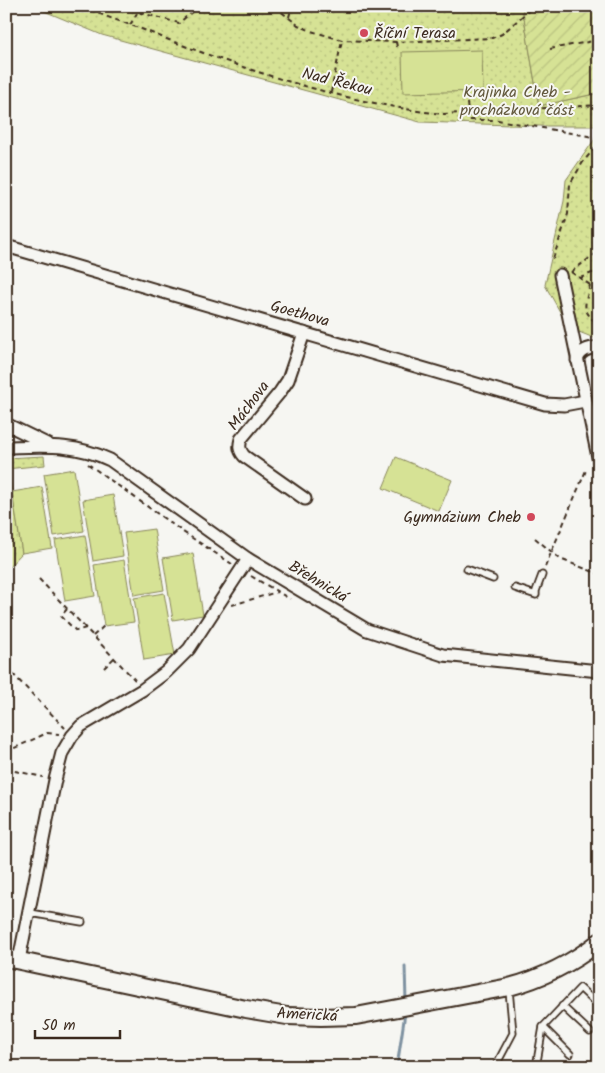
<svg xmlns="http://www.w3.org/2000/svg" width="605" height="1073" font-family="Kalam,sans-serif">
	<defs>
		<pattern id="grass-dots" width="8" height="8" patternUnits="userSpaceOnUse" patternTransform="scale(1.25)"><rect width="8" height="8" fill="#d6e295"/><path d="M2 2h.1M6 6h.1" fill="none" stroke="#b9c280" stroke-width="1.8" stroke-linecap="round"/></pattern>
		<pattern id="garden-furrows" width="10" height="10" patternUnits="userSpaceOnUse" patternTransform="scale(1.25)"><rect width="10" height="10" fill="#d6e295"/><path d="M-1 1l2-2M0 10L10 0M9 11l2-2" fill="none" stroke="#b9c280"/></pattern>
	</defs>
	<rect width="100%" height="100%" fill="#f6f6f2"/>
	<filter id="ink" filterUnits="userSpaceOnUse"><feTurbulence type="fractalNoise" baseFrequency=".02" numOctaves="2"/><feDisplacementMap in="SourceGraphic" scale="10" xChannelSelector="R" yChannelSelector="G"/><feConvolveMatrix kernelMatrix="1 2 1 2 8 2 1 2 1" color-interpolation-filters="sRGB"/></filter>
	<g filter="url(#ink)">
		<g fill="url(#grass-dots)" stroke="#88865a">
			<path d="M32,6H337L348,8L522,6L539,106L599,93V126H541L420,122L102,35Z"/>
			<path d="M599,133V340L569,328L545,285L564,201L566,180Z"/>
			<path d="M44,456L45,465L6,469V458Z"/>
			<path d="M6,473H9L22,553L6,570Z"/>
		</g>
		<path fill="url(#garden-furrows)" stroke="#88865a" d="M522,6H599V93L539,106Z"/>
		<g fill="#d6e295" stroke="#88865a">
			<path d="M482,50L483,91L403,93L402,52Z"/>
			<path d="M396,457L452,480L439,511L383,488Z"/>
			<path d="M74,469L84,531L54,536L44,474Z"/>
			<path d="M42,487L52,548L22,553L12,492Z"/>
			<path d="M113,495L123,556L93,561L83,500Z"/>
			<path d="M154,529L164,590L134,595L124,533Z"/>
			<path d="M85,535L95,596L65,601L55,540Z"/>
			<path d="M193,553L203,615L173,620L163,558Z"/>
			<path d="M124,560L134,622L104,626L94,565Z"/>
			<path d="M164,593L175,655L144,660L134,598Z"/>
		</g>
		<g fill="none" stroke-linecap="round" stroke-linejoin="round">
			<g stroke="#7f92a1" stroke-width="3">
				<path d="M405,966L406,1002"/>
				<path d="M397,1067L405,1013"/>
			</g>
			<g stroke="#3b2a1e" stroke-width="9">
				<g id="lane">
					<path d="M467,569L493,579"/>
					<path d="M515,588L536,595V591L542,575"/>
					<path d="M30,913L82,922"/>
					<path d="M562,1006L590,1032"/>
					<path d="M543,1027L570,1054"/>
					<path d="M495,1067L513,1033L509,990"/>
					<path d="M536,1067L543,1027L580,988L599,1006"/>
				</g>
			</g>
			<g stroke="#3b2a1e" stroke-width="15">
				<g id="street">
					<path d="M6,246L545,404L564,405L585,401"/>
					<path d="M560,275L599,462"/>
					<path d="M304,333L288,380L280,392L241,439C239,446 239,450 244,456L305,499"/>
					<path d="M577,360C580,350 589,348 599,347"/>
					<path d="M6,424L49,445"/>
					<path d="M6,447C44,446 75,443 110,460L248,559L367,630L443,655L599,671"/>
					<path d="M19,960L55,780L62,753L72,736L81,726L142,690L166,672L189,649L248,559"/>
				</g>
			</g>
			<g stroke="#3b2a1e" stroke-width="20">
				<path id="secondary" d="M6,958L246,1009L287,1016L321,1017L356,1016L509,987C543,978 571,964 599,942"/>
			</g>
			<g stroke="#3b2a1e" stroke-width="2" stroke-dasharray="5 4" stroke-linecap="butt">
				<path d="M82,6C104,17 127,23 149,32C221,61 294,86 369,102C394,107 419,112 444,114L599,105"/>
				<path d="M138,6L137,12L179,23L199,6"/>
				<path d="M265,6L279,10L298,25L311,31L342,40L396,42L492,38L502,34L534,6"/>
				<path d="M289,17L292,6"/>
				<path d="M130,25L141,6"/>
				<path d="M396,42L397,47"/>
				<path d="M550,49L599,40"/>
				<path d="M331,92L342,40"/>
				<path d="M466,94L469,120H498L599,138"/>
				<path d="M553,259L568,214L570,184L583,162L599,143"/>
				<path d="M571,272L599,291"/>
				<path d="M571,272L599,251"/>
				<path d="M580,278L599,270"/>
				<path d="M590,285C584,309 581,308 599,326"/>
				<path d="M88,464L183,532L232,564"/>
				<path d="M6,515C8,527 14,540 6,550"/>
				<path d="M535,538L560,559L599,574"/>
				<path d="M545,567L587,468"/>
				<path d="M251,576L290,599"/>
				<path d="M39,579L135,680"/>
				<path d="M232,605L277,592"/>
				<path d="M67,609L61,616L76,631L86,628"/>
				<path d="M93,636L104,626"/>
				<path d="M6,667L65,728"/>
				<path d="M104,668L114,658"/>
				<path d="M6,752L47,733L59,734"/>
				<path d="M6,769L43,777"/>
			</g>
			<use href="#lane" stroke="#f6f6f2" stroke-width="5.5"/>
			<use href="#street" stroke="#f6f6f2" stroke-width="11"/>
			<use href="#secondary" stroke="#f6f6f2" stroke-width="16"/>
		</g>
	</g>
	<g fill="#d1495b" stroke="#f6f6f2" stroke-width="2">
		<circle cx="364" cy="33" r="5"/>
		<circle cx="531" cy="517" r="5"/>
	</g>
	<g text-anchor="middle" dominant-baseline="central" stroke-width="4" stroke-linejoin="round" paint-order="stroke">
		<g font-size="16" fill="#3b2a1e" stroke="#f6f6f2" text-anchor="start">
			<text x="374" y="33">Říční Terasa</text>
			<text x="521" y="517" text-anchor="end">Gymnázium Cheb</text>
		</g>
		<g font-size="16" fill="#3b2a1e" stroke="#f6f6f2">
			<text transform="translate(337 82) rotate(14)">Nad Řekou</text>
			<text transform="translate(300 314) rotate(16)">Goethova</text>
			<text transform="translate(249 406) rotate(-53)">Máchova</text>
			<text transform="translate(318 582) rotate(31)">Břehnická</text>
			<text transform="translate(307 1015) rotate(3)">Americká</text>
		</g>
		<g font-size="16" fill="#62583c" stroke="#f6f6f2">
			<text x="517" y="92">Krajinka Cheb -<tspan x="517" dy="18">procházková část</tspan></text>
		</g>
	</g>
	<rect width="605" height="1073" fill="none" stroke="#f6f6f2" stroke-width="25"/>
	<rect x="12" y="12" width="580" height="1048" fill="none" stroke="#3b2a1e" stroke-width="2" filter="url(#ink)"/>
	<path d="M35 1030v8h85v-8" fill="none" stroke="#3b2a1e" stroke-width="2.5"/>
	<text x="42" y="1030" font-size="15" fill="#3b2a1e" stroke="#f6f6f2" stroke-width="4" paint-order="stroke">50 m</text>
</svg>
